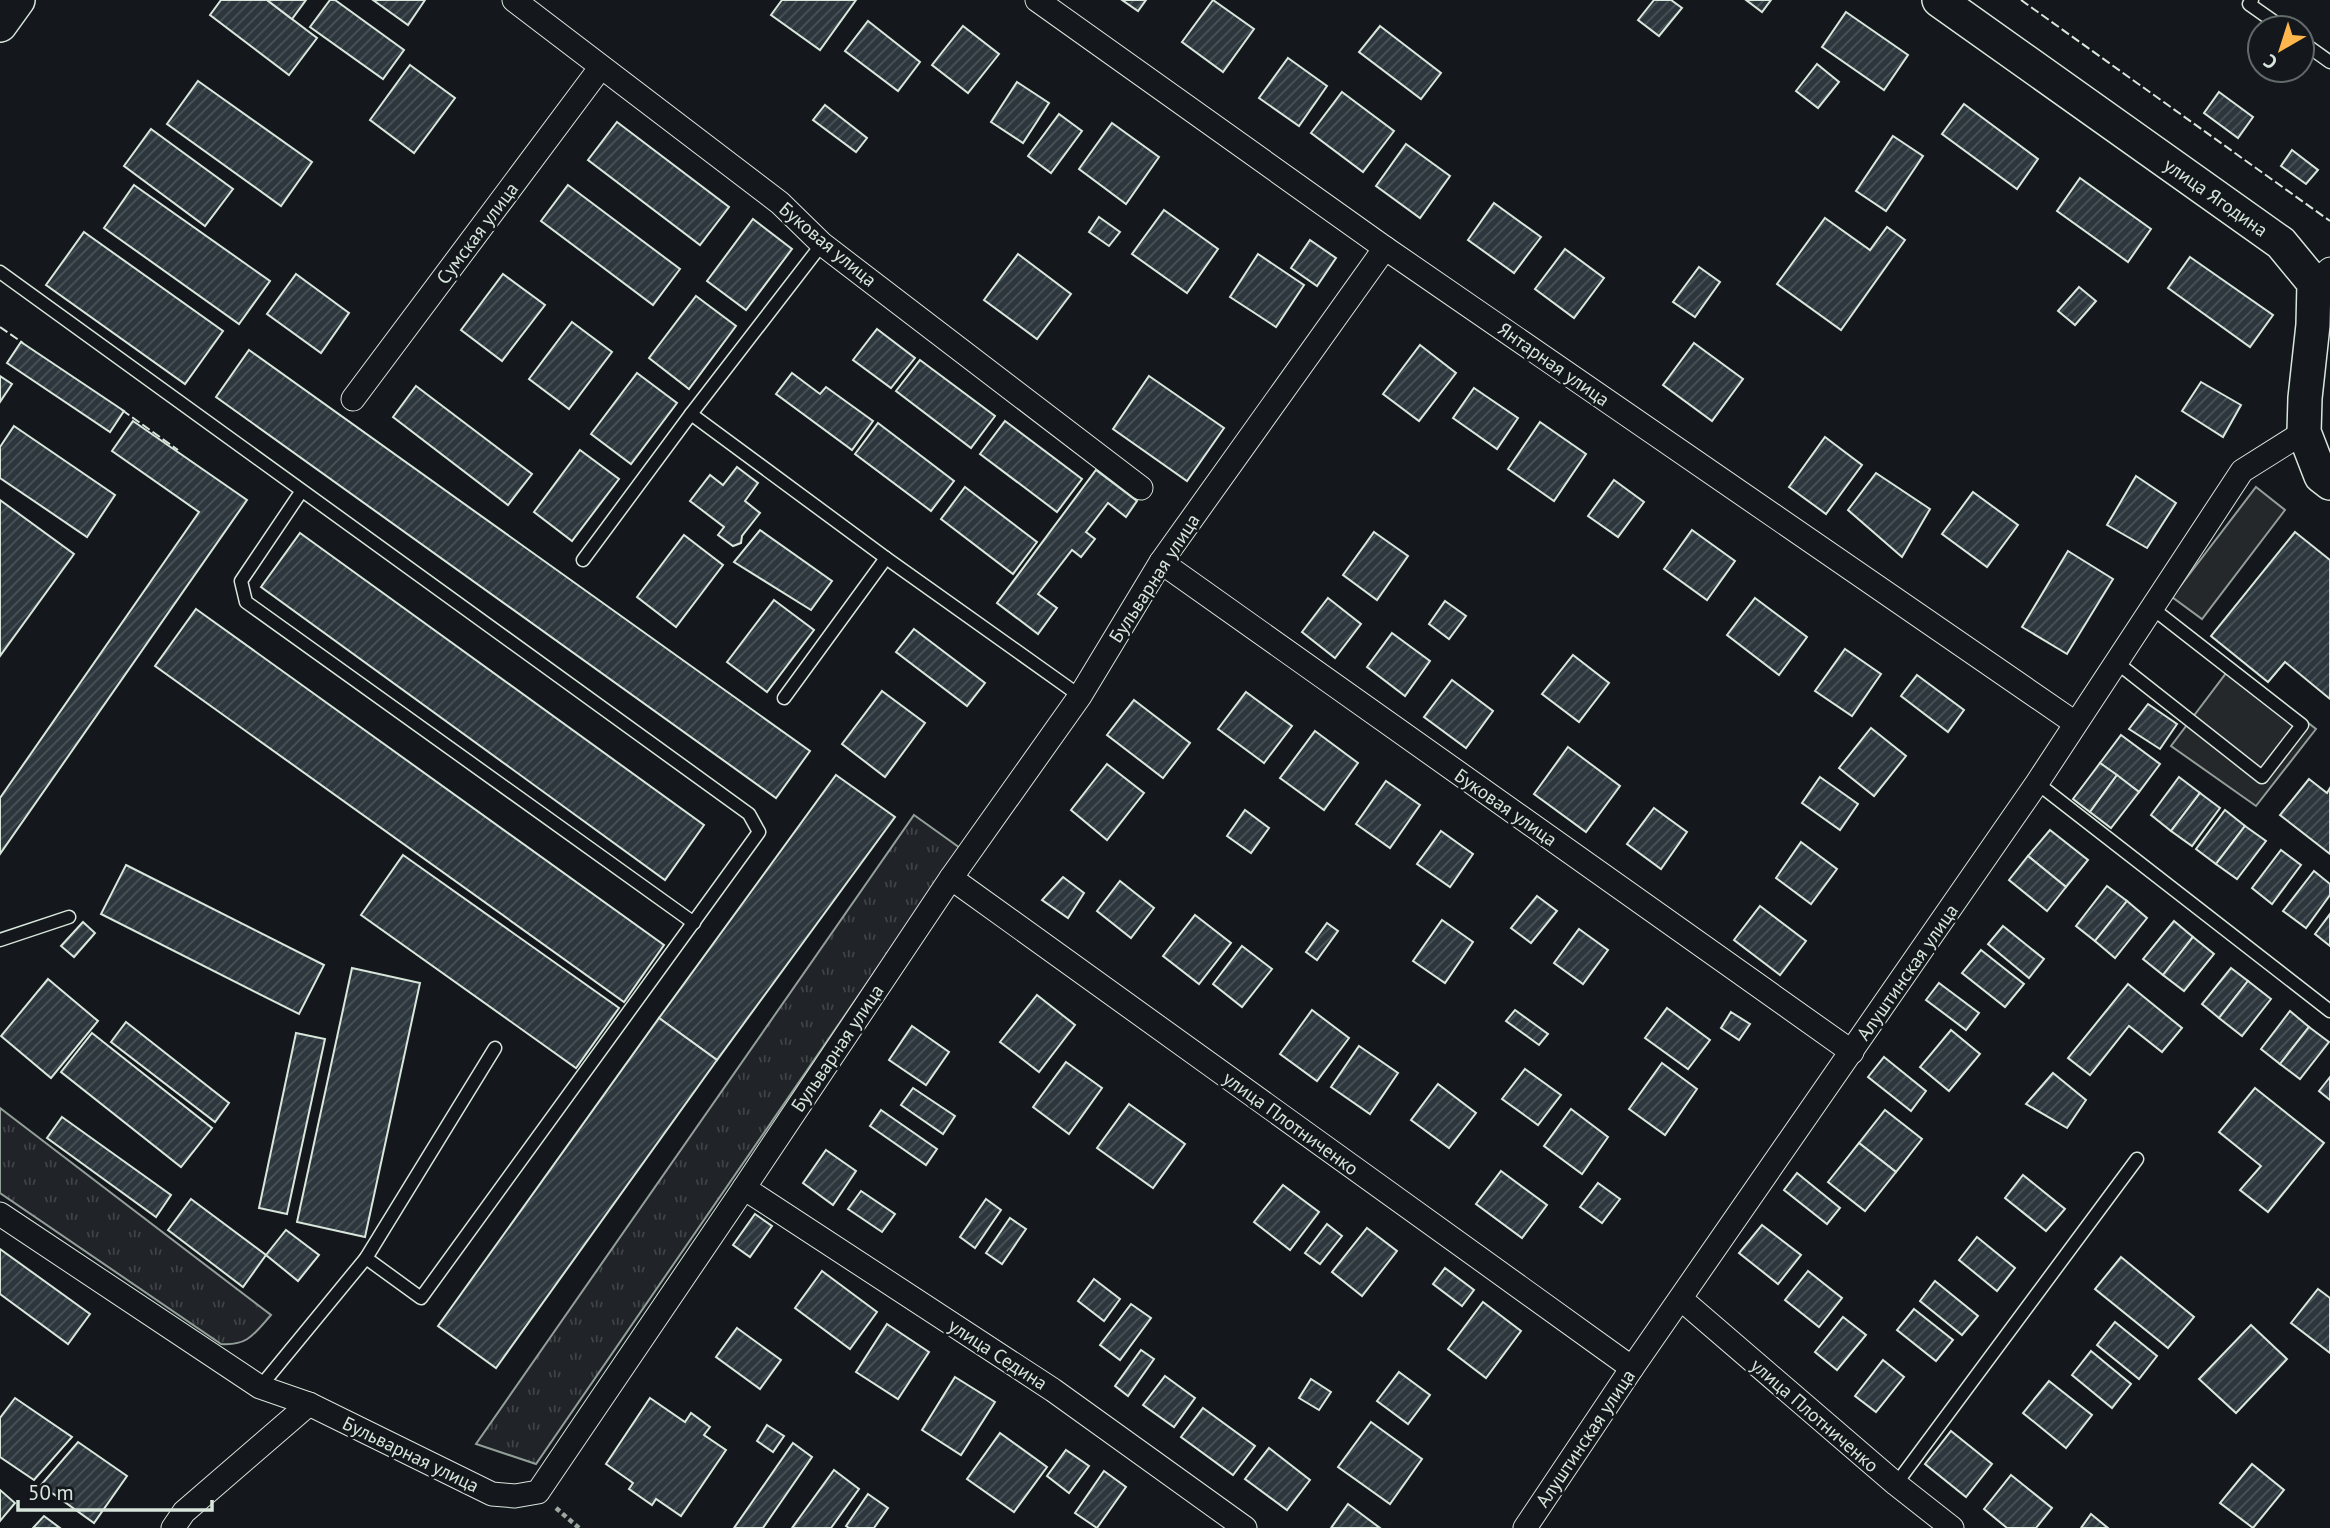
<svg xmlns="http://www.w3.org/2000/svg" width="2330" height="1528" font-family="'PT Sans',sans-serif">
	<defs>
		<pattern id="grass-tufts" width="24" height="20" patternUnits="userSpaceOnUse" patternTransform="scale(1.75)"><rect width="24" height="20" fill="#202428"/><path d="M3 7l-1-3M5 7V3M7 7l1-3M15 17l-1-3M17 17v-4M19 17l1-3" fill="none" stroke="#404447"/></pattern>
		<pattern id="building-hatch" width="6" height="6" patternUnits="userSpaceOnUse" patternTransform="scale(1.75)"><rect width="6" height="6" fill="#2c363c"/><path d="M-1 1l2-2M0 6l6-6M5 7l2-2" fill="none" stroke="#4a5358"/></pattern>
	</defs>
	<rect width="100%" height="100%" fill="#14181c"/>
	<g fill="url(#grass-tufts)" stroke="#939e99" stroke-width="2">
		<path d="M914,815L960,848L536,1464L476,1444Z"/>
		<path d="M0,1108L271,1315C254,1334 248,1346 221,1344L0,1193Z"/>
	</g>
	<g fill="#24282b" stroke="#939e99" stroke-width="2">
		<path d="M2256,487L2285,510L2202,619L2172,597Z"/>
		<path d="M2233,664L2316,729L2256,806L2171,746Z"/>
	</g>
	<g fill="url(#building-hatch)" stroke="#d8e6dc" stroke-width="2">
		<path d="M221,0H267L317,38L289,75L210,15Z"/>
		<path d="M267,0H306L292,19Z"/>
		<path d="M330,0H335L404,50L383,79L310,27Z"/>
		<path d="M373,0H425L408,25Z"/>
		<path d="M782,0H856L820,50L771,15Z"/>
		<path d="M1122,0H1146L1138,11Z"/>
		<path d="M1213,0L1254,29L1223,72L1182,42Z"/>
		<path d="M1654,0H1671L1682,8L1659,36L1638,20Z"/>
		<path d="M1746,0H1771L1762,12Z"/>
		<path d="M1846,12L1908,55L1884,90L1822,47Z"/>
		<path d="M868,21L920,62L898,91L845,51Z"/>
		<path d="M963,26L999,54L968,93L932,65Z"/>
		<path d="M1380,26L1441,73L1421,99L1359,52Z"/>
		<path d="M1288,58L1327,86L1299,126L1259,98Z"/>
		<path d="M1817,64L1839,82L1818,108L1796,91Z"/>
		<path d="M410,65L455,98L414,153L370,120Z"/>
		<path d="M198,81L312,162L281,206L167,124Z"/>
		<path d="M1017,82L1049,103L1023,143L991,122Z"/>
		<path d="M1342,92L1394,131L1363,172L1311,133Z"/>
		<path d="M2219,92L2253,117L2238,138L2204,113Z"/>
		<path d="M1964,104L2038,159L2017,189L1942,134Z"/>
		<path d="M825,105L867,138L856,152L813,120Z"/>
		<path d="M1059,114L1082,131L1051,173L1028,156Z"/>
		<path d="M617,122L729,207L700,245L588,160Z"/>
		<path d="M1112,123L1159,157L1126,204L1079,169Z"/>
		<path d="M151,129L233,189L205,226L124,166Z"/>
		<path d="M1893,136L1923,156L1886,211L1856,191Z"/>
		<path d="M1406,144L1450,176L1420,218L1376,186Z"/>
		<path d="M2292,150L2318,170L2306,184L2281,166Z"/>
		<path d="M2080,178L2151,229L2128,262L2057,211Z"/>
		<path d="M134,185L270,281L239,324L104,228Z"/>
		<path d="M568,185L680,269L653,305L541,221Z"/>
		<path d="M1494,203L1541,237L1514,273L1468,240Z"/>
		<path d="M1164,210L1218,249L1187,293L1132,254Z"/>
		<path d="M1099,217L1120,232L1109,246L1089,232Z"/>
		<path d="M1825,218L1870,250L1887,227L1905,240L1841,330L1777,284Z"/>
		<path d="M753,219L792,249L746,310L707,281Z"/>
		<path d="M84,232L223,331L185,384L46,285Z"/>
		<path d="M1310,240L1336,258L1317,286L1291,268Z"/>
		<path d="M1565,249L1604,278L1574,318L1535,289Z"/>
		<path d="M1018,254L1071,294L1037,339L984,300Z"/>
		<path d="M1258,254L1304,285L1276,327L1230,297Z"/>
		<path d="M2190,257L2273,315L2250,347L2168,288Z"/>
		<path d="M1699,267L1720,282L1695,317L1673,302Z"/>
		<path d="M296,274L349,313L321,353L267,314Z"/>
		<path d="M503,274L545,305L502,361L461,330Z"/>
		<path d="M2079,287L2096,301L2075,325L2058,311Z"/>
		<path d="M696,296L736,326L689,389L649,358Z"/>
		<path d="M572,322L612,352L569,409L529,379Z"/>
		<path d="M877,329L915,358L891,388L853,360Z"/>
		<path d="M21,342L124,411L110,432L7,363Z"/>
		<path d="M1694,343L1743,379L1712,421L1663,385Z"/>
		<path d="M1420,345L1456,373L1419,421L1383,394Z"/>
		<path d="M249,350L810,751L776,798L216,397Z"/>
		<path d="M920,360L995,416L971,448L896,391Z"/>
		<path d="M637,373L677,403L631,464L591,434Z"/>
		<path d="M792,373L820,394L826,387L873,421L852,450L776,394Z"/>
		<path d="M0,376L12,384L0,402Z"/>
		<path d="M1149,376L1224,428L1187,481L1113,429Z"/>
		<path d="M2201,382L2241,405L2223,437L2182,411Z"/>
		<path d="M416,386L532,474L508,505L393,417Z"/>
		<path d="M1474,388L1518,418L1497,449L1453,418Z"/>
		<path d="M133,421L247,500L0,854V798L199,512L112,451Z"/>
		<path d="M1005,421L1082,479L1057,512L980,454Z"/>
		<path d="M1540,422L1586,454L1554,501L1508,469Z"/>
		<path d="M878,423L954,481L931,511L855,454Z"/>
		<path d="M14,426L115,495L87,537L0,478V447Z"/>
		<path d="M1825,437L1862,465L1826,514L1789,487Z"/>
		<path d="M580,450L619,479L572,541L534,512Z"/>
		<path d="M737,467L758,483L745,501L760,513L742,536L741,543L733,546L718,535L724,527L690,501L710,475L723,485Z"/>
		<path d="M1096,470L1137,501L1126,517L1108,503L1086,532L1095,539L1081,557L1072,550L1038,594L1057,608L1038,634L997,603Z"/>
		<path d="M1876,473L1930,509L1902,557L1848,510Z"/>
		<path d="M2136,476L2176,503L2147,548L2107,525Z"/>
		<path d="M1614,480L1644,502L1618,537L1588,516Z"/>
		<path d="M965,487L1037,542L1013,574L941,519Z"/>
		<path d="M1973,492L2018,525L1987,567L1942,534Z"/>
		<path d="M0,500L74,554L0,656Z"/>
		<path d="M760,530L832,581L811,610L734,562Z"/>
		<path d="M1692,530L1735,561L1707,600L1664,569Z"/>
		<path d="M1374,532L1408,556L1377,600L1343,575Z"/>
		<path d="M2295,532L2330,560V699L2285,662L2268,682L2211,636Z"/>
		<path d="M300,533L704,825L665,880L261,587Z"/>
		<path d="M684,535L723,565L676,627L637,597Z"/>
		<path d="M2068,551L2113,579L2067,654L2022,627Z"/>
		<path d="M1328,598L1361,624L1335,658L1302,632Z"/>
		<path d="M1755,598L1807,637L1779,675L1727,635Z"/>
		<path d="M774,600L814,630L767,692L727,662Z"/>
		<path d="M1445,601L1466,616L1449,639L1429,624Z"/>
		<path d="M196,609L664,945L624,1002L155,666Z"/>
		<path d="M914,629L985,683L967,706L896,652Z"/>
		<path d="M1392,633L1430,661L1405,696L1367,667Z"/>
		<path d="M1845,649L1881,674L1852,716L1815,691Z"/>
		<path d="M1573,655L1609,683L1579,722L1542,694Z"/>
		<path d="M1917,675L1964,710L1948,732L1901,696Z"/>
		<path d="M1452,680L1493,711L1466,748L1424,717Z"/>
		<path d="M882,691L925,723L885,777L842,744Z"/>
		<path d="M1246,692L1292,726L1264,763L1218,729Z"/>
		<path d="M1134,700L1190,743L1163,778L1107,735Z"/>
		<path d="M2148,704L2177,724L2160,749L2129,729Z"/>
		<path d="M1871,728L1906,756L1874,796L1839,768Z"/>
		<path d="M1315,731L1358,763L1324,810L1280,778Z"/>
		<path d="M2121,735L2160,764L2139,792L2100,763Z"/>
		<path d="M1568,747L1620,786L1586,832L1534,794Z"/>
		<path d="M2100,763L2117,775L2090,812L2073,799Z"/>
		<path d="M1107,764L1144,793L1107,840L1071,810Z"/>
		<path d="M836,775L895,817L717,1060L659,1018Z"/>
		<path d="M2117,775L2139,792L2111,828L2090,812Z"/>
		<path d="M1820,777L1858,804L1840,830L1802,803Z"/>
		<path d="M2179,777L2200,793L2171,831L2151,815Z"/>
		<path d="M2309,779L2327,793L2330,788V854L2280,815Z"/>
		<path d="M1386,781L1420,805L1390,848L1356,824Z"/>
		<path d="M2200,793L2220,808L2192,846L2171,831Z"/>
		<path d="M1654,808L1687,832L1661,869L1627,844Z"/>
		<path d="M1245,810L1269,828L1251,853L1227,836Z"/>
		<path d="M2225,810L2245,826L2216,864L2196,849Z"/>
		<path d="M2245,826L2266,841L2237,879L2216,864Z"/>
		<path d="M2050,830L2088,860L2066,887L2028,856Z"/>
		<path d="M1441,831L1473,854L1450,887L1417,864Z"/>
		<path d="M1801,842L1837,869L1811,904L1776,878Z"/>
		<path d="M2281,850L2301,865L2272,904L2252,888Z"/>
		<path d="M403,855L619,1008L576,1068L361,915Z"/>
		<path d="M2028,856L2066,887L2047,911L2009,880Z"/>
		<path d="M126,865L324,965L299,1014L101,914Z"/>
		<path d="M2314,871L2330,884V895L2306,928L2283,911Z"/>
		<path d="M1063,877L1084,893L1068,918L1042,900Z"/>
		<path d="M1120,881L1154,908L1131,938L1097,911Z"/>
		<path d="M2107,886L2127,901L2095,941L2076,926Z"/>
		<path d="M1537,896L1557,911L1531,943L1511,928Z"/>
		<path d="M2127,901L2147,918L2115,958L2095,941Z"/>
		<path d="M1760,906L1806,941L1780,975L1734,940Z"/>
		<path d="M2330,914V946L2315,934Z"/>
		<path d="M1195,915L1231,943L1199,984L1163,956Z"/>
		<path d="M1442,920L1473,942L1445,983L1413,961Z"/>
		<path d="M2174,921L2193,937L2163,975L2143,959Z"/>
		<path d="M83,922L95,933L74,957L61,946Z"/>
		<path d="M1327,923L1338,931L1317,960L1306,952Z"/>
		<path d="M2003,926L2044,959L2029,978L1988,944Z"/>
		<path d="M1579,929L1608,950L1583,984L1554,963Z"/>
		<path d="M2193,937L2214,954L2184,991L2163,975Z"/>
		<path d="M1242,946L1272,969L1242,1007L1213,984Z"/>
		<path d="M1981,950L2024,984L2005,1007L1962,973Z"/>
		<path d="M352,968L420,983L365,1237L297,1222Z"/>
		<path d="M2231,968L2248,981L2219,1018L2202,1004Z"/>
		<path d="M48,979L98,1021L51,1078L1,1036Z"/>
		<path d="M2248,981L2271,999L2242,1036L2219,1018Z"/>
		<path d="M1939,983L1979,1013L1966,1030L1926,1000Z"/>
		<path d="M2128,984L2182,1028L2162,1052L2129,1026L2090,1075L2068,1058Z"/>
		<path d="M1037,995L1075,1025L1039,1072L1000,1042Z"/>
		<path d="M1667,1008L1710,1040L1688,1069L1645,1038Z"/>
		<path d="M1312,1010L1349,1038L1317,1081L1280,1054Z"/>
		<path d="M1515,1010L1548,1034L1539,1045L1506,1021Z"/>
		<path d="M2290,1011L2309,1027L2280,1064L2261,1049Z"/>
		<path d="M1731,1012L1750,1024L1739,1040L1721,1028Z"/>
		<path d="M659,1018L717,1060L496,1368L438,1326Z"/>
		<path d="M126,1022L229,1103L215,1122L111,1042Z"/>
		<path d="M912,1026L949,1052L926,1085L889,1060Z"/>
		<path d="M2309,1027L2329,1042L2300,1079L2280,1064Z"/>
		<path d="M1951,1030L1980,1054L1949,1091L1920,1067Z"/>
		<path d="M92,1033L212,1128L181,1167L61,1072Z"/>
		<path d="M296,1033L325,1039L287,1214L259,1208Z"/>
		<path d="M1359,1046L1398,1073L1370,1114L1331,1087Z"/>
		<path d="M1884,1057L1926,1091L1911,1111L1868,1077Z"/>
		<path d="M1066,1062L1102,1088L1069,1134L1033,1107Z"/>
		<path d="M1662,1063L1697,1089L1665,1135L1629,1109Z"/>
		<path d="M1525,1069L1561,1095L1538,1125L1502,1099Z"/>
		<path d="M2053,1073L2086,1100L2067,1128L2026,1104Z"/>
		<path d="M2330,1077V1100L2319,1091Z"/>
		<path d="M1438,1084L1476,1113L1449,1148L1411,1120Z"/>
		<path d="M913,1088L955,1116L943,1134L901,1105Z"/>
		<path d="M2255,1088L2324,1143L2268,1212L2240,1190L2261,1166L2219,1132Z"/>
		<path d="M1129,1104L1185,1144L1153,1188L1097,1148Z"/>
		<path d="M1571,1109L1608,1137L1582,1174L1544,1146Z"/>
		<path d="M881,1110L937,1149L926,1165L870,1126Z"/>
		<path d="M1885,1110L1922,1139L1896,1172L1859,1143Z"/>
		<path d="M62,1117L171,1195L156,1217L47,1138Z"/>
		<path d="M1859,1143L1896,1172L1865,1211L1828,1182Z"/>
		<path d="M826,1150L856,1171L833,1205L803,1183Z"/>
		<path d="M1501,1171L1547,1205L1522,1238L1476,1204Z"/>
		<path d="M1797,1173L1840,1208L1827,1224L1784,1190Z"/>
		<path d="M2023,1175L2065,1209L2046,1231L2005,1198Z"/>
		<path d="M1598,1183L1620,1199L1602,1223L1580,1207Z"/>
		<path d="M1283,1185L1319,1212L1290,1250L1254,1222Z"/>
		<path d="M861,1191L895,1214L882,1232L848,1209Z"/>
		<path d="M191,1199L266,1255L243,1287L168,1230Z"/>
		<path d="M986,1199L1001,1210L975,1248L960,1237Z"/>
		<path d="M755,1214L772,1226L750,1257L733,1245Z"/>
		<path d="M1010,1218L1026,1229L1002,1264L986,1253Z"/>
		<path d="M1327,1224L1342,1236L1320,1264L1305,1253Z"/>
		<path d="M1762,1225L1801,1255L1778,1284L1739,1253Z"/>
		<path d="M1367,1228L1397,1251L1362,1296L1332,1272Z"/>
		<path d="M286,1230L319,1255L298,1281L266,1255Z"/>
		<path d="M1977,1237L2015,1268L1997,1291L1959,1260Z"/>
		<path d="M0,1249L90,1314L68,1344L0,1294Z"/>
		<path d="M2121,1257L2194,1317L2168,1348L2095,1289Z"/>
		<path d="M1445,1268L1474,1290L1462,1306L1433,1284Z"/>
		<path d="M822,1271L877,1312L850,1349L795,1308Z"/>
		<path d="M1808,1271L1842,1298L1819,1327L1785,1300Z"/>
		<path d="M1094,1279L1120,1299L1104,1321L1078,1301Z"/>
		<path d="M1935,1281L1978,1316L1962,1335L1920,1301Z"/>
		<path d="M2318,1289L2330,1298V1353L2291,1323Z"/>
		<path d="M1483,1302L1521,1331L1486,1378L1448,1349Z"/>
		<path d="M1131,1304L1151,1318L1120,1360L1100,1345Z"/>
		<path d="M1914,1309L1953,1340L1936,1361L1897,1330Z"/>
		<path d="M1843,1317L1866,1335L1837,1370L1815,1352Z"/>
		<path d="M2115,1322L2157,1356L2139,1379L2097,1345Z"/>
		<path d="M887,1324L929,1352L898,1399L856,1372Z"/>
		<path d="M2251,1325L2287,1359L2236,1413L2199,1379Z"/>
		<path d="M737,1328L781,1360L760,1389L716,1357Z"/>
		<path d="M1141,1350L1154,1359L1128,1396L1115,1386Z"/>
		<path d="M2091,1351L2131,1384L2112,1408L2072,1375Z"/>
		<path d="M1883,1360L1904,1377L1876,1412L1855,1396Z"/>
		<path d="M1399,1372L1430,1395L1408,1424L1377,1401Z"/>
		<path d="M1165,1376L1195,1398L1174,1427L1143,1405Z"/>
		<path d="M955,1377L995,1402L961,1455L922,1430Z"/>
		<path d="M1311,1379L1331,1392L1319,1410L1299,1398Z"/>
		<path d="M2049,1381L2092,1415L2066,1448L2023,1413Z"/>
		<path d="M15,1398L72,1437L34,1480L0,1457V1418Z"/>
		<path d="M650,1398L685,1422L691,1413L710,1427L704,1435L726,1450L681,1516L656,1499L652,1505L629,1489L633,1483L606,1464Z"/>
		<path d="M1203,1408L1255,1446L1233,1475L1181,1437Z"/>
		<path d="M1371,1422L1422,1459L1390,1504L1338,1467Z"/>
		<path d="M767,1425L784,1436L773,1452L757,1441Z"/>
		<path d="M1951,1431L1992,1464L1966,1497L1925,1464Z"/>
		<path d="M1000,1433L1047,1467L1014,1512L967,1479Z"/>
		<path d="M78,1442L127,1476L94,1523L41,1485Z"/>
		<path d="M793,1443L812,1457L763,1528H734Z"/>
		<path d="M1269,1448L1310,1480L1287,1510L1245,1479Z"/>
		<path d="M1066,1450L1089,1466L1069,1493L1047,1476Z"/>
		<path d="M2252,1464L2284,1490L2253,1528L2220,1503Z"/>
		<path d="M834,1470L859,1489L831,1528H792Z"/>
		<path d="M1104,1471L1126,1487L1097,1528L1075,1513Z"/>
		<path d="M2011,1475L2052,1508L2036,1528H2007L1984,1509Z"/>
		<path d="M0,1490L15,1503L0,1521Z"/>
		<path d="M868,1494L888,1508L874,1528H849L846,1526Z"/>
		<path d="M1348,1504L1380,1528H1331Z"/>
		<path d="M2091,1514L2108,1528H2081Z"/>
		<path d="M44,1516L60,1528H33Z"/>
	</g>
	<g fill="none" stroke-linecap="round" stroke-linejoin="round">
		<g stroke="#d8e6dc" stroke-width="15">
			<g id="lane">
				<path d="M2252,0L2249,4L2283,28"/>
				<path d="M2302,42L2330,62"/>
				<path d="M0,272L749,814L759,832L421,1298L366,1258"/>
				<path d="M691,414L886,558L1080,696"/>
				<path d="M301,492L241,581L246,602L694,923"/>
				<path d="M583,560L691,414L822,244"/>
				<path d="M2116,662L2262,777L2302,725L2152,608"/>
				<path d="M784,698L886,558"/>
				<path d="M2037,783L2330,1011"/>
				<path d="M0,940L69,917"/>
				<path d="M260,1387L366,1258L495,1048"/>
				<path d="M1896,1484L2137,1159"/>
			</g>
		</g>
		<g stroke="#d8e6dc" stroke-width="25">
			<g id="street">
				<path d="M514,0L780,203L822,244L1141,488"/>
				<path d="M1037,0L1385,248L2075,723"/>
				<path d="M2314,283L2330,269"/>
				<path d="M353,399L601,67"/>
				<path d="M1161,562L1852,1052"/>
				<path d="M951,878L1632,1368"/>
				<path d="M744,1188L1053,1390L1245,1528"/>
				<path d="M0,1214L260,1387L309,1404L492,1494L515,1496L538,1492L744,1188L951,878L1080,696L1161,562L1385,248"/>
				<path d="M1681,1299L1896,1484L1952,1528"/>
				<path d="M173,1528L184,1512L309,1404"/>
				<path d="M1525,1528L1632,1368L2037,783L2242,471L2304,432"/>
			</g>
		</g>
		<g stroke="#d8e6dc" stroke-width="36">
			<g id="secondary">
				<path d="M1939,0L2281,243L2314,283L2313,325L2305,398L2304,432L2321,476L2330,483"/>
				<path d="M0,25L18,0"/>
			</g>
		</g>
		<path stroke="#9da8a2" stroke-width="4.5" stroke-dasharray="5 3.5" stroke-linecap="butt" d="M556,1508L579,1528"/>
		<use href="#lane" stroke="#14181c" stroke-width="12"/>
		<use href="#street" stroke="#14181c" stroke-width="23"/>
		<use href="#secondary" stroke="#14181c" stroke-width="33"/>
		<g stroke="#d8e6dc" stroke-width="2" stroke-dasharray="9 3.5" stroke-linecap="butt">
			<path d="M2021,0L2330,221"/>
			<path d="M0,327L23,343"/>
			<path d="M122,410L178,450"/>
		</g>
	</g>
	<g text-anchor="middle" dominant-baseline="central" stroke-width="5" stroke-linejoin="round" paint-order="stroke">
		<g font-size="19" fill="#d8e6dc" stroke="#14181c">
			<text transform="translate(2216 197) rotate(35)">улица Ягодина</text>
			<text transform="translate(477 233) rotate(-53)">Сумская улица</text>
			<text transform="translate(828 244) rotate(40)">Буковая улица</text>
			<text transform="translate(1554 364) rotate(35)">Янтарная улица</text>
			<text transform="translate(1154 578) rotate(-57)">Бульварная улица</text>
			<text transform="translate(1506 807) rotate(35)">Буковая улица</text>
			<text transform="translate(1907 972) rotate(-55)">Алуштинская улица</text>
			<text transform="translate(837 1048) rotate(-56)">Бульварная улица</text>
			<text transform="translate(1291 1123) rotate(36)">улица Плотниченко</text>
			<text transform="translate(998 1354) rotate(33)">улица Седина</text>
			<text transform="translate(1815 1415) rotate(41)">улица Плотниченко</text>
			<text transform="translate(1585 1438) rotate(-56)">Алуштинская улица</text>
			<text transform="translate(411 1454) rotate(26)">Бульварная улица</text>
		</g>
	</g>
	<g transform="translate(2281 49) rotate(219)"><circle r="33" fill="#14181c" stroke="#626a69" stroke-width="2"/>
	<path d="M0-5L12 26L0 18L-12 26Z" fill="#ffb74d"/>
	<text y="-10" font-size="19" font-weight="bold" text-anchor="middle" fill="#d8e6dc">С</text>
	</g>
	<path d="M18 1500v10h194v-10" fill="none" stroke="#d8e6dc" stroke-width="3.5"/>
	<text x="28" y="1500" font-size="21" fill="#d8e6dc" stroke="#14181c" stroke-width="5" paint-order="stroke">50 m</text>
</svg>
